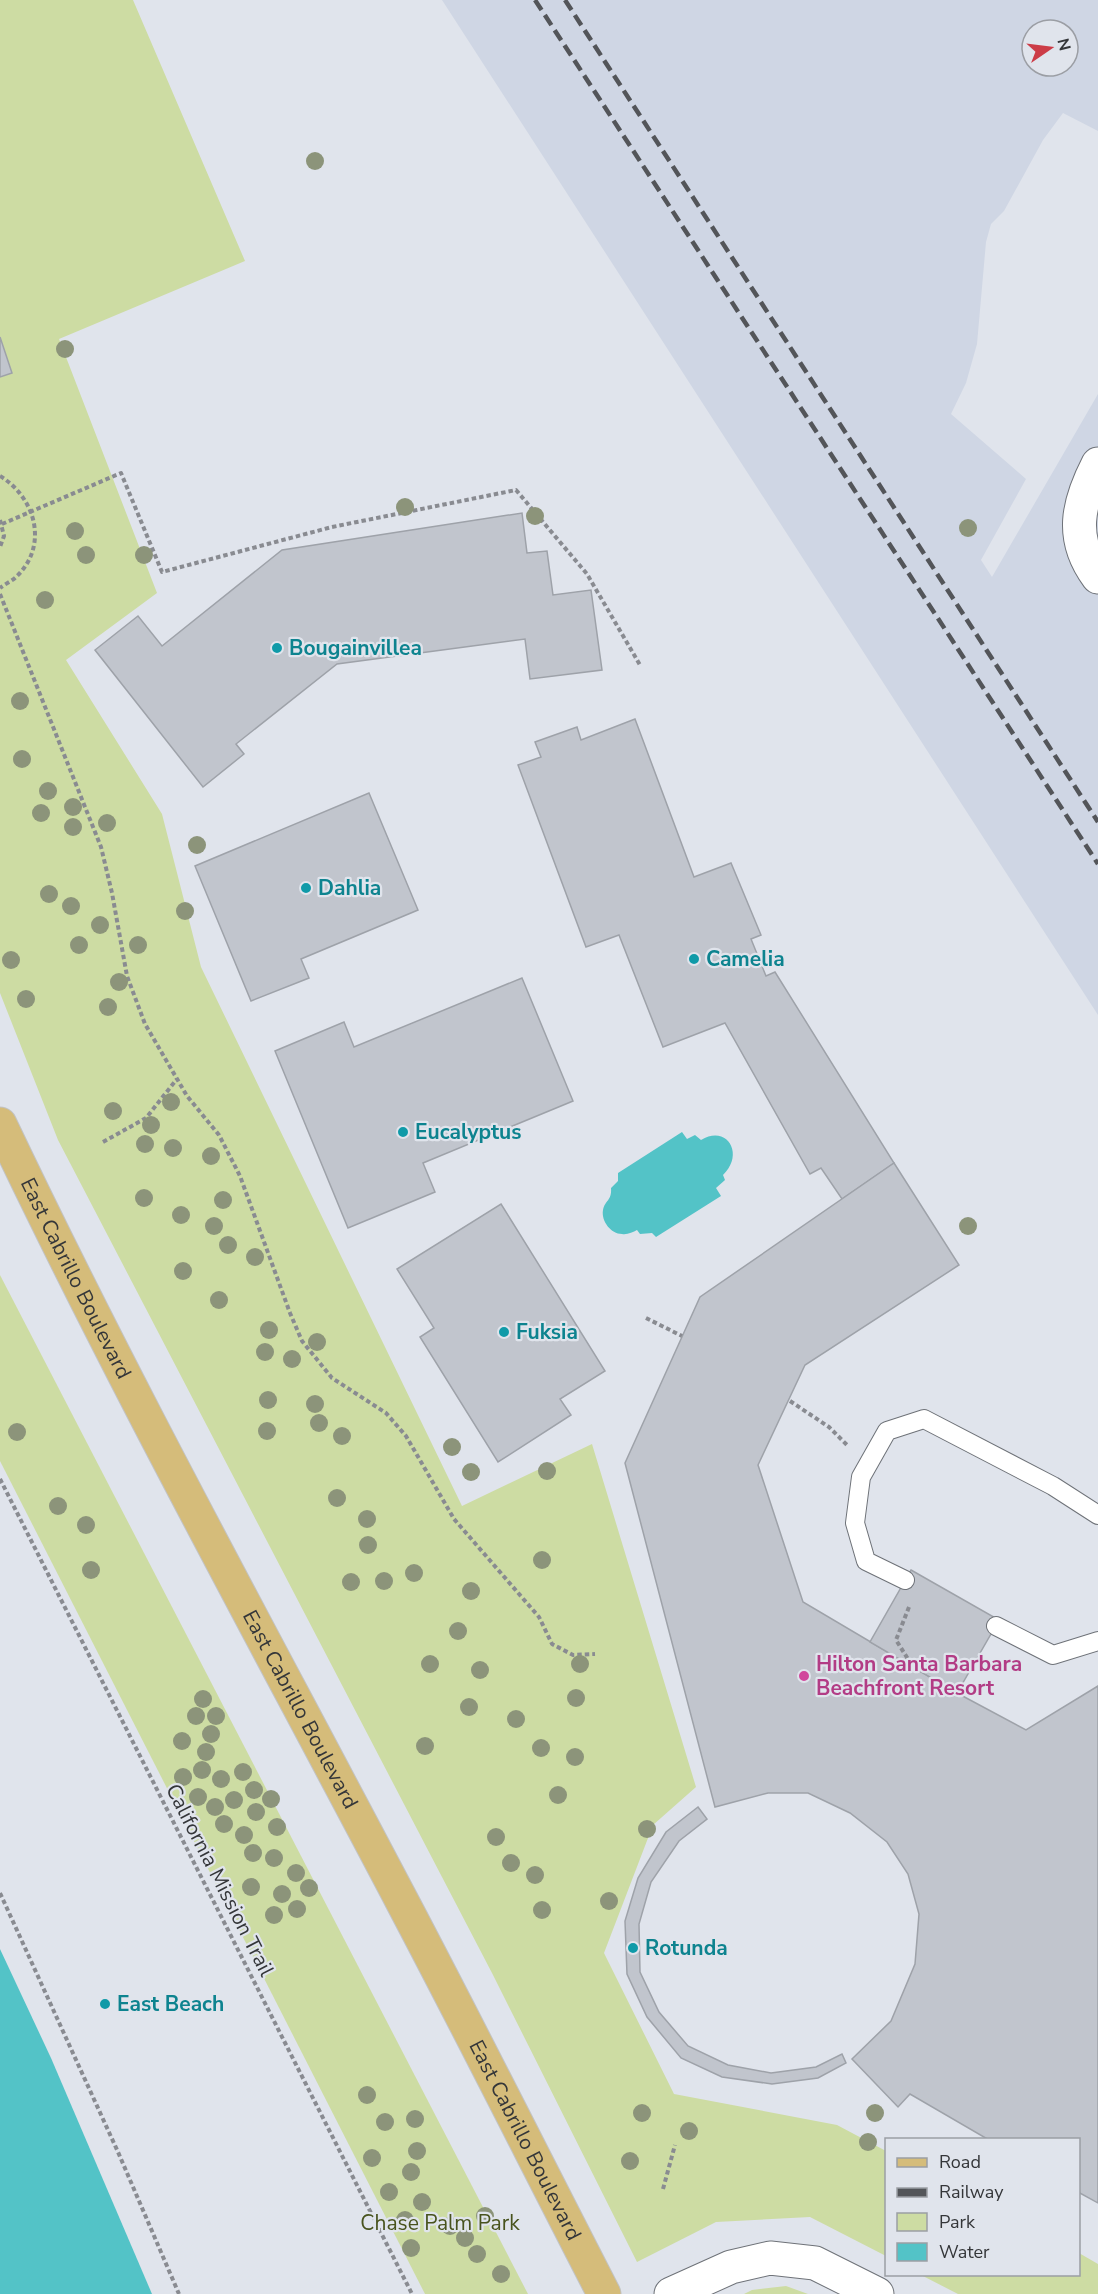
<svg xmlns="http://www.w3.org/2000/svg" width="1098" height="2294" font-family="'Nunito Sans',sans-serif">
	<rect width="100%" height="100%" fill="#e0e4ec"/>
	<path fill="#cfd6e4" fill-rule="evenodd" d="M442,0H1098V131L1063,113L1043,140L1004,211L991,224L986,242L977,344L966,383L951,414L1026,479L981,560L992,577L1098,394V1015ZM1032,30H1068V66H1032Z"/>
	<g fill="#cddca3">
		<path d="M0,0H133L245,261L59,339L157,593L66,660L162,814L201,967L462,1506L592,1444L696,1787L653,1825L604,1953L674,2094L837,2125L886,2151V2256L810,2217L716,2222L637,2262L492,1973L58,1140L0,993Z"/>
		<path d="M0,1275L528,2294H425L0,1461Z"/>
		<path d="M1079,2253L1098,2264V2294H958L921,2275L1078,2274Z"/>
		<path d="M786,2286L808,2294H744L752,2290Z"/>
	</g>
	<g fill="#53c3c7">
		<path d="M682,1132L687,1139L695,1135L701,1140C727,1124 745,1154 723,1175L725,1180L716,1188L721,1196L656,1237L652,1233L640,1234L637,1230C633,1232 627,1235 622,1234C611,1234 601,1221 603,1210C605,1200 612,1201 611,1188L618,1181V1173Z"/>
		<path d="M0,1949L51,2058L152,2294H0Z"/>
	</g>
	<g fill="#c1c5cd" stroke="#9ea2a9" stroke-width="1.5">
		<path d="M0,337L12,373L0,377Z"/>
		<path d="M522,513L527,553L547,551L553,595L591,590L602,670L530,679L525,639L337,664L236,744L244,754L203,787L95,650L138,616L162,646L282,550Z"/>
		<path d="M635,719L694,877L731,863L761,935L751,939L766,976L775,972L894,1163L842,1199L821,1168L810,1174L725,1023L663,1047L619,935L586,947L518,765L541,757L535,742L577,727L581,740Z"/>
		<path d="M369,793L418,910L301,959L309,978L251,1001L195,866Z"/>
		<path d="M522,978L573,1101L423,1163L435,1192L348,1228L275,1051L344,1022L354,1047Z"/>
		<path d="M894,1163L959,1265L805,1365L758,1465L803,1602L957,1693L1026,1730L1098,1686V2203L1078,2192V2140H989L910,2094L898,2107L852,2059L891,2021L915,1964L919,1914L908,1874L887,1842L850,1813L808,1793H768L715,1807L625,1463L700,1297Z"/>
		<path d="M501,1204L605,1371L560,1399L571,1415L498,1462L420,1337L434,1328L397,1269Z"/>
		<path d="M911,1570L999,1620L957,1693L870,1642Z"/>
		<path d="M698,1807L707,1819L679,1841L651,1882L639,1924L640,1972L659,2012L688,2046L728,2065L771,2073L816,2067L842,2054L846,2063L818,2078L772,2084L722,2077L681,2058L647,2017L627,1974L625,1921L638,1878L666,1832Z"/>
	</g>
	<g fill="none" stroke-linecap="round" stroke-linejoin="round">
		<g stroke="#6e7278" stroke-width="20">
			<g id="service">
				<path d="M905,1580L866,1561L855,1523L861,1477L887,1431L924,1419L1053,1486L1098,1515"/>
				<path d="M996,1626L1053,1655L1098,1641"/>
			</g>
		</g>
		<g stroke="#6e7278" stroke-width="35">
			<path id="minor" d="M1098,464C1078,503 1069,538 1098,577"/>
		</g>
		<g stroke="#6e7278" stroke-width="35">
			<path id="tertiary" d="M671,2294L731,2267L770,2258L815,2263L877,2294"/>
		</g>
		<g stroke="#c2c3c4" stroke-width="35">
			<g id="primary">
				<path id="s1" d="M0,1124C126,1389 268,1646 404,1905C472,2034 537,2164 604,2294"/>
			</g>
		</g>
		<g stroke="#898b91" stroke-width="4" stroke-dasharray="4.5 3" stroke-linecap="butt">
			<path d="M0,476C36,498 49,546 16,577C12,581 5,584 0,588"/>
			<path d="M0,520L4,536L0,547"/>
			<path d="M2,524L121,473L162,572L332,527L516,490L587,574L640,665"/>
			<path d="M0,594L101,847L112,893L127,976L145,1024L187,1096L219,1135L240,1176L290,1313L302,1341L332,1378L386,1413L406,1436L454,1519L539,1617L552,1644L573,1655L595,1654"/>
			<path d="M103,1142L146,1118L177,1079"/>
			<path d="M646,1318L682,1336"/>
			<path d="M790,1401L829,1427L848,1446"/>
			<path d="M0,1479L412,2294"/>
			<path d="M909,1607L896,1640L913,1667"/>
			<path d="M0,1893L118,2152L179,2294"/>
			<path d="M663,2189L675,2145"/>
		</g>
		<use href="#service" stroke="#fff" stroke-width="18"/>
		<use href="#minor" stroke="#fff" stroke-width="33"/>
		<use href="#tertiary" stroke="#fff" stroke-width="33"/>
		<use href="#primary" stroke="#d5bc7a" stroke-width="33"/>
		<g stroke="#535559" stroke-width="4.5" stroke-dasharray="12 6" stroke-linecap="butt">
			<path d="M535,0L1098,864"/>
			<path d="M565,0L1098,822"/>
		</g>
	</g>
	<g fill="#8c947a">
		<circle cx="315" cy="161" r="9"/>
		<circle cx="65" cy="349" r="9"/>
		<circle cx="405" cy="507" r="9"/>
		<circle cx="535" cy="516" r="9"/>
		<circle cx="968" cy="528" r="9"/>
		<circle cx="75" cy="531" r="9"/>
		<circle cx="86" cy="555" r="9"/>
		<circle cx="144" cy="555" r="9"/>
		<circle cx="45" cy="600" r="9"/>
		<circle cx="20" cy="701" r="9"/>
		<circle cx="22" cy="759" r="9"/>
		<circle cx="48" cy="791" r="9"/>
		<circle cx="73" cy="807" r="9"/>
		<circle cx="41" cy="813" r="9"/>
		<circle cx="107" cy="823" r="9"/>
		<circle cx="73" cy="827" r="9"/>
		<circle cx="197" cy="845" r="9"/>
		<circle cx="49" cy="894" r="9"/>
		<circle cx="71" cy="906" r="9"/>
		<circle cx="185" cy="911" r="9"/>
		<circle cx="100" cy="925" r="9"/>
		<circle cx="79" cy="945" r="9"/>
		<circle cx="138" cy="945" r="9"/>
		<circle cx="11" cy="960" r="9"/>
		<circle cx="119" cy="982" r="9"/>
		<circle cx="26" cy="999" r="9"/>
		<circle cx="108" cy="1007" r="9"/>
		<circle cx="171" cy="1102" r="9"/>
		<circle cx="113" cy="1111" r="9"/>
		<circle cx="151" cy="1125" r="9"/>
		<circle cx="145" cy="1144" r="9"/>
		<circle cx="173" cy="1148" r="9"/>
		<circle cx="211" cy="1156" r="9"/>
		<circle cx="144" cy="1198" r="9"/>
		<circle cx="223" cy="1200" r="9"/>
		<circle cx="181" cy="1215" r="9"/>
		<circle cx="214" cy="1226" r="9"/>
		<circle cx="968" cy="1226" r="9"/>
		<circle cx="228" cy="1245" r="9"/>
		<circle cx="255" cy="1257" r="9"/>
		<circle cx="183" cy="1271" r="9"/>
		<circle cx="219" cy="1300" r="9"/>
		<circle cx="269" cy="1330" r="9"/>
		<circle cx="317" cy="1342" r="9"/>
		<circle cx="265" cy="1352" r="9"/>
		<circle cx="292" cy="1359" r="9"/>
		<circle cx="268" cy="1400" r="9"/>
		<circle cx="315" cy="1404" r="9"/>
		<circle cx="319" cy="1423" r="9"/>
		<circle cx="267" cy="1431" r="9"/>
		<circle cx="17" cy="1432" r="9"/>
		<circle cx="342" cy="1436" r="9"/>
		<circle cx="452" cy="1447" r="9"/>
		<circle cx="547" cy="1471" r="9"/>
		<circle cx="471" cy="1472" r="9"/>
		<circle cx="337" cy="1498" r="9"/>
		<circle cx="58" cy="1506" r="9"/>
		<circle cx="367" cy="1519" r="9"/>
		<circle cx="86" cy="1525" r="9"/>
		<circle cx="368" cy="1545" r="9"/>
		<circle cx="542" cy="1560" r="9"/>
		<circle cx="91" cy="1570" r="9"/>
		<circle cx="414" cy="1573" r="9"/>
		<circle cx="384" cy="1581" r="9"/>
		<circle cx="351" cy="1582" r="9"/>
		<circle cx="471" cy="1591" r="9"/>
		<circle cx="458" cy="1631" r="9"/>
		<circle cx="430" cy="1664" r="9"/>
		<circle cx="580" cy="1664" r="9"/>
		<circle cx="480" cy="1670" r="9"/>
		<circle cx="576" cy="1698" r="9"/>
		<circle cx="203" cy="1699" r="9"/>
		<circle cx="469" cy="1707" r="9"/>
		<circle cx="196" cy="1716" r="9"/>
		<circle cx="216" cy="1716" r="9"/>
		<circle cx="516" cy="1719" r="9"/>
		<circle cx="211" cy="1734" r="9"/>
		<circle cx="182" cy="1741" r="9"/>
		<circle cx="425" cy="1746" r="9"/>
		<circle cx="541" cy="1748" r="9"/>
		<circle cx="206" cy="1752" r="9"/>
		<circle cx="575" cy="1757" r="9"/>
		<circle cx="202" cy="1770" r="9"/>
		<circle cx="243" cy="1772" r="9"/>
		<circle cx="183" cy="1777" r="9"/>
		<circle cx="221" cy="1779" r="9"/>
		<circle cx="254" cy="1790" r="9"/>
		<circle cx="558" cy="1795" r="9"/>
		<circle cx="198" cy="1797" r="9"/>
		<circle cx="271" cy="1799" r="9"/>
		<circle cx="234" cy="1800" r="9"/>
		<circle cx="215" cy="1807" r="9"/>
		<circle cx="256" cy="1812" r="9"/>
		<circle cx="224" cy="1824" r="9"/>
		<circle cx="277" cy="1827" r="9"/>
		<circle cx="647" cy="1829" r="9"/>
		<circle cx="244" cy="1835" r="9"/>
		<circle cx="496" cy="1837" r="9"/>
		<circle cx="253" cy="1853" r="9"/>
		<circle cx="274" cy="1858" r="9"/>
		<circle cx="511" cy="1863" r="9"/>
		<circle cx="296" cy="1873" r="9"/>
		<circle cx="535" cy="1875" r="9"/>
		<circle cx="251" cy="1887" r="9"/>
		<circle cx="309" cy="1888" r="9"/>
		<circle cx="282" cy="1894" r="9"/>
		<circle cx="609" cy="1901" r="9"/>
		<circle cx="297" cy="1909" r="9"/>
		<circle cx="542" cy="1910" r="9"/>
		<circle cx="274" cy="1915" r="9"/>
		<circle cx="367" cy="2095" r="9"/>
		<circle cx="642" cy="2113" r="9"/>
		<circle cx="875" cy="2113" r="9"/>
		<circle cx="415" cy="2119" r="9"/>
		<circle cx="385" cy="2122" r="9"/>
		<circle cx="689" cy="2131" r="9"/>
		<circle cx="868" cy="2142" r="9"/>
		<circle cx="417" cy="2151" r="9"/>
		<circle cx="372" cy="2158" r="9"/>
		<circle cx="630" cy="2161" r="9"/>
		<circle cx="411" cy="2172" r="9"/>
		<circle cx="389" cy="2192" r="9"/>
		<circle cx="422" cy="2202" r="9"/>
		<circle cx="485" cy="2216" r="9"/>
		<circle cx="405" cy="2220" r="9"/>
		<circle cx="450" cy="2226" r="9"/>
		<circle cx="465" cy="2238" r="9"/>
		<circle cx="411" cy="2248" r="9"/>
		<circle cx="477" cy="2254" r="9"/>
		<circle cx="501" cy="2274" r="9"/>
	</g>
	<g fill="#0f9aa8" stroke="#e0e4ec" stroke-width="2">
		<circle cx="277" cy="648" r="6"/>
		<circle cx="306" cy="888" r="6"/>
		<circle cx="694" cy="959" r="6"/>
		<circle cx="403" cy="1132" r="6"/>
		<circle cx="504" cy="1332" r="6"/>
		<circle cx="633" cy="1948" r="6"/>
		<circle cx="105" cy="2004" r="6"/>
	</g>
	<circle fill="#d1479c" stroke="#e0e4ec" stroke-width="2" cx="804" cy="1676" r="6"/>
	<g text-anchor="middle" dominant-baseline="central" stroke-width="4.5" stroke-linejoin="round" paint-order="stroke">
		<g font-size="21" font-weight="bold" fill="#0d838f" stroke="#e0e4ec" text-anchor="start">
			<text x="289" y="648">Bougainvillea</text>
			<text x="318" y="888">Dahlia</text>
			<text x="706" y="959">Camelia</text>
			<text x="415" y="1132">Eucalyptus</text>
			<text x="516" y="1332">Fuksia</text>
			<text x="645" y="1948">Rotunda</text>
			<text x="117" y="2004">East Beach</text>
		</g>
		<g font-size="21" fill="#343639" stroke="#e0e4ec">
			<text stroke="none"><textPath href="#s1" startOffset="172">East Cabrillo Boulevard</textPath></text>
			<text stroke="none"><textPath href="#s1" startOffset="658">East Cabrillo Boulevard</textPath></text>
			<text transform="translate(220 1880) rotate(63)">California Mission Trail</text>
			<text stroke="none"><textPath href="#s1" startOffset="1144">East Cabrillo Boulevard</textPath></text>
		</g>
		<g font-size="21" font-weight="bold" fill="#b23c85" stroke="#e0e4ec" text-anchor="start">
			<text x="816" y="1664">Hilton Santa Barbara<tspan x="816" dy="24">Beachfront Resort</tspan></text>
		</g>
		<g font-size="21" fill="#48531d" stroke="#e0e4ec">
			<text x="440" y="2223">Chase Palm Park</text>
		</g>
	</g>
	<rect x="885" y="2138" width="195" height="138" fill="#e0e4ec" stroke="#9b9ea4" stroke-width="1.5"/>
	<rect x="897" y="2158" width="30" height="9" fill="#d5bc7a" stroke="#9b9ea4" stroke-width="1.5"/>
	<text x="939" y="2168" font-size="18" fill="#343639">Road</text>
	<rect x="897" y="2188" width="30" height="9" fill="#535559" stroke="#9b9ea4" stroke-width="1.5"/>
	<text x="939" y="2198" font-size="18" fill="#343639">Railway</text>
	<rect x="897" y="2213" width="30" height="18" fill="#cddca3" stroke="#9b9ea4" stroke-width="1.5"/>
	<text x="939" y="2228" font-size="18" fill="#343639">Park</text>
	<rect x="897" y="2243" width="30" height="18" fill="#53c3c7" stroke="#9b9ea4" stroke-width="1.5"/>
	<text x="939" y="2258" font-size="18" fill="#343639">Water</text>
	<g transform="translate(1050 48) rotate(76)"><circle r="28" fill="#e0e4ec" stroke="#9b9ea4" stroke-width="1.5"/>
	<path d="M0-4.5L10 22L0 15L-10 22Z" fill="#cc3c47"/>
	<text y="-9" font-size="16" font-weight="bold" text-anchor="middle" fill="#343639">N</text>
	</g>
</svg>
